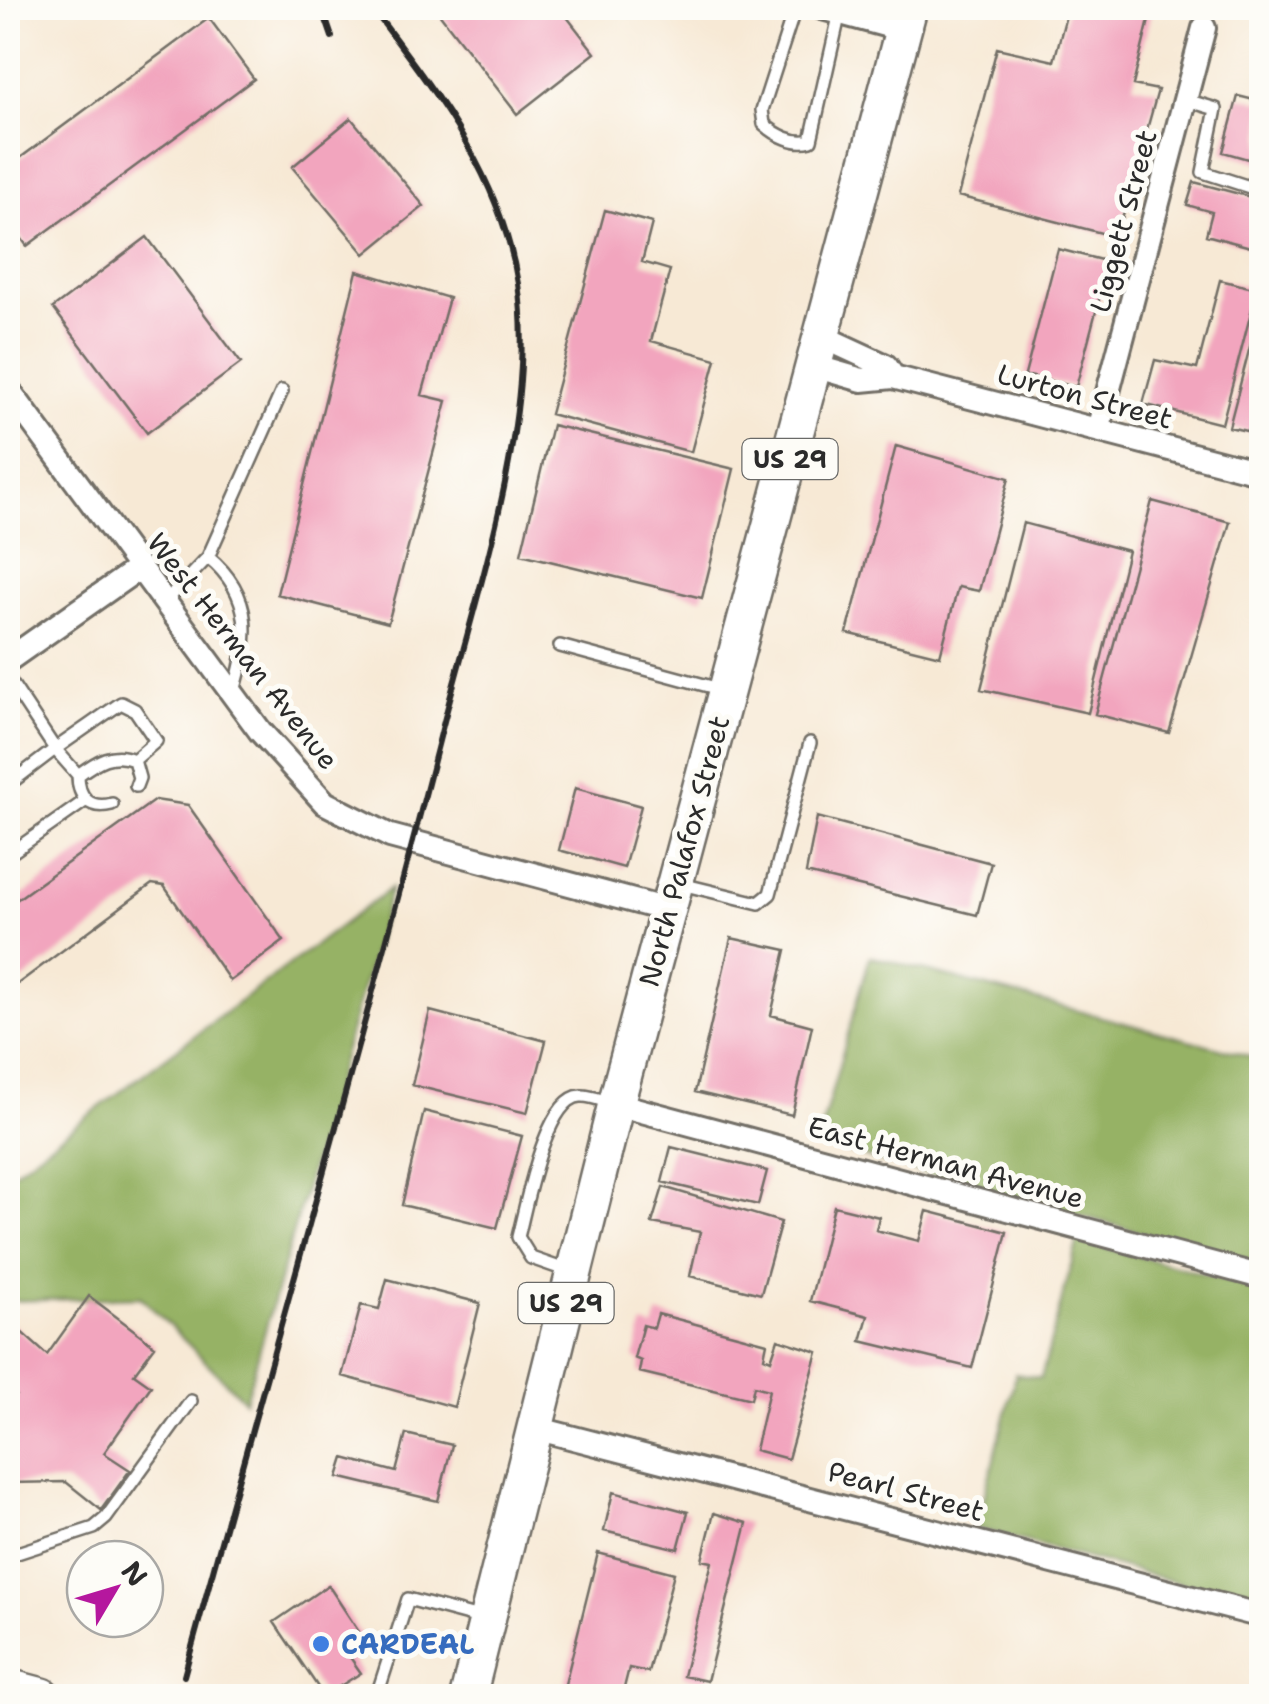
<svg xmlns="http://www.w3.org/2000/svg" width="1269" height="1704" viewBox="0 0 1269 1704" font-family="'Shantell Sans',sans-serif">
  <rect width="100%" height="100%" fill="#fdfcf7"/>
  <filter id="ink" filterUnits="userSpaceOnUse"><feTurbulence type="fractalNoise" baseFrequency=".01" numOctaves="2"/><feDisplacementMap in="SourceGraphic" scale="20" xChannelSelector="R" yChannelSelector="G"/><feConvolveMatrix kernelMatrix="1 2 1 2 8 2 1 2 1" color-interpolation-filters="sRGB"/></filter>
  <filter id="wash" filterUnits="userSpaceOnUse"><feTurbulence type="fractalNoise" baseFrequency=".0048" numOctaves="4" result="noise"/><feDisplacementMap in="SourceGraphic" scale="40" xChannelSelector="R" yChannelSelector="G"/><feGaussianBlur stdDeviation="2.25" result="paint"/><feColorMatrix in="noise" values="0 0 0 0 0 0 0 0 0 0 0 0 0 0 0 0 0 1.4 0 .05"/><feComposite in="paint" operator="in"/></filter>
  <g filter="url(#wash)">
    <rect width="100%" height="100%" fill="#f7e9d5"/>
    <path fill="#96b265" stroke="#606e48" stroke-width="2.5" d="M 391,888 L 245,1401 L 141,1297 L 8,1301 L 8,1176 Z
      M 870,956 L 1261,1059 L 1261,1265 L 817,1144 Z
      M 1078,1240 L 1261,1289 L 1261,1605 L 976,1528 L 1016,1374 L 1041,1378 Z"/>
    <g id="blocks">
      <path fill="#f2a5be" d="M 435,8 L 560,8 L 595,53 L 517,114 Z
        M 1068,8 L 1152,8 L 1133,85 L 1158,90 L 1117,237 L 958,196 L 997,48 L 1054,61 Z
        M 209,18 L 254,79 L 27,246 L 8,220 L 8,167 Z
        M 1238,96 L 1262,102 L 1262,163 L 1223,152 Z
        M 351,118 L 424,206 L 365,254 L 292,167 Z
        M 1194,182 L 1262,200 L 1262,250 L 1206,235 L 1212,212 L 1187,205 Z
        M 605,210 L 652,223 L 642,262 L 670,270 L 651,341 L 716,359 L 691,452 L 550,414 Z
        M 147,237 L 241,363 L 147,433 L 53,308 Z
        M 1058,249 L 1109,262 L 1076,387 L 1025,375 Z
        M 357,271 L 449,298 L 422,395 L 447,401 L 388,623 L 277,594 Z
        M 1220,280 L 1257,289 L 1222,424 L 1143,404 L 1155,360 L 1197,369 Z
        M 1260,308 L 1262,414 L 1255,433 L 1229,427 Z
        M 552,425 L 734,469 L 702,598 L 521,554 Z
        M 896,446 L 1009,478 L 979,591 L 958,587 L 940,656 L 847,633 Z
        M 1152,501 L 1230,522 L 1169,733 L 1095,714 Z
        M 1023,523 L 1128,551 L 1088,713 L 981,689 Z
        M 575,788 L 641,806 L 624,868 L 559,850 Z
        M 155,800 L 188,805 L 284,941 L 230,981 L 164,886 L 152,884 L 8,991 L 8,906 Z
        M 817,817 L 991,863 L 977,915 L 806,873 Z
        M 731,938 L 786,950 L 771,1015 L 812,1026 L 792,1115 L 695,1092 Z
        M 430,1011 L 546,1041 L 527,1113 L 412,1085 Z
        M 424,1111 L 522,1136 L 497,1228 L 402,1205 Z
        M 671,1147 L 767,1171 L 758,1205 L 662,1182 Z
        M 663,1187 L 781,1222 L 761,1294 L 690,1276 L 700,1232 L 652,1223 Z
        M 834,1206 L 879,1217 L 876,1230 L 919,1241 L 927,1211 L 1007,1232 L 972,1368 L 861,1341 L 868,1316 L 810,1301 Z
        M 387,1279 L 480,1303 L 454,1407 L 342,1376 L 361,1305 L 379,1309 Z
        M 89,1296 L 155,1346 L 134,1374 L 151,1386 L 104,1453 L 130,1470 L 101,1510 L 66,1482 L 8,1483 L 8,1405 L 16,1395 L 8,1389 L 8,1320 L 47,1355 Z
        M 658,1314 L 767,1343 L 764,1357 L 771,1360 L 778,1339 L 818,1352 L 788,1459 L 755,1450 L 769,1390 L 754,1386 L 751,1399 L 639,1372 L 641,1361 L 634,1358 L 643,1325 L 654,1328 Z
        M 406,1434 L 452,1445 L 438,1501 L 338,1477 L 344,1458 L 396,1472 Z
        M 613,1492 L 688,1512 L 678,1549 L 604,1531 Z
        M 714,1513 L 747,1523 L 707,1681 L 683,1676 L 712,1562 L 702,1560 Z
        M 598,1553 L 674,1573 L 648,1672 L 629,1668 L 622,1696 L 562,1696 Z
        M 328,1585 L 363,1638 L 345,1650 L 361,1673 L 324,1696 L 274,1622 Z"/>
    </g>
  </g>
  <g filter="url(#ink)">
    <use href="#blocks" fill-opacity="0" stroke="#726e66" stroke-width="2.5"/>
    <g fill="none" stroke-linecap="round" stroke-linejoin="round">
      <g stroke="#726e66" stroke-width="16">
        <path id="service" d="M 795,8 L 762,110 L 764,124 C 776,135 795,145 811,140 L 840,12
          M 1186,100 L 1216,109 L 1203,172 L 1262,191
          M 208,557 L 282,391
          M 165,602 L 208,557 C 256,596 249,641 233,695
          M 560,646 L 723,690
          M 8,678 L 55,749 L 8,785
          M 134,760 L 139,778 L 136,786
          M 78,775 C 97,761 112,751 134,760
          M 112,804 C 89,810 78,797 78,775 L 55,749 L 121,703 L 135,710 L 156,741 L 134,760
          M 8,855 L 85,801
          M 681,884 L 759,903 L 770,894 L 810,743
          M 571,1272 L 531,1258 L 518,1237 C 526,1207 545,1098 581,1096 C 590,1095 603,1101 612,1103
          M 8,1556 L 94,1528 L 106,1518 L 191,1401
          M 271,1696 L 273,1693 L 283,1696
          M 368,1696 L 379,1689 L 408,1599 L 483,1619"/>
      </g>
      <g stroke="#726e66" stroke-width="28">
        <path id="minor" d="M 822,8 L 903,30
          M 821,336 L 886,366 L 893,377
          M 814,366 L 862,380 L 893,377 L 1262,473
          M 8,389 L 260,731 L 325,803 L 390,836 L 667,910
          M 1098,430 L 1204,28
          M 8,660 L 139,568
          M 616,1104 L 1262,1277
          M 535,1428 L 1262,1616"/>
      </g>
      <g stroke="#726e66" stroke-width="40">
        <path id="primary" d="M 8,1687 L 42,1696
          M 468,1696 L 616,1104 L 909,8"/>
      </g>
      <use href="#service" stroke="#fff" stroke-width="11"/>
      <use href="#minor" stroke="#fff" stroke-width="22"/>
      <use href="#primary" stroke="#fff" stroke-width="35"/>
      <path stroke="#2b2b2b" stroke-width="6" d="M 322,8 L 332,37
        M 184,1676 C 270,1362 360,1049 441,733 C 474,601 538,418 518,284 C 501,175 436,93 372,8"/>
    </g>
  </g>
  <circle fill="#3f7fe0" stroke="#fdfcf7" stroke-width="4" cx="321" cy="1644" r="10"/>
  <g text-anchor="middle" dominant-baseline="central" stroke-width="10" stroke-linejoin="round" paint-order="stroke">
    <g fill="#fdfcf7" stroke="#6a6a68" stroke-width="2.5">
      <rect x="742.5" y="439" width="95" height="40" rx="8"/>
      <rect x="518.5" y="1283" width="95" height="40" rx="8"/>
    </g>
    <g font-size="25" font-weight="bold" fill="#2b2b2b">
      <text x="790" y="459">US 29</text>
      <text x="566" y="1303">US 29</text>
    </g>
    <g font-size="28" fill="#2b2b2b" stroke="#fdfcf7">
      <text transform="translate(1123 221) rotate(-75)">Liggett Street</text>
      <text transform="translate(1085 396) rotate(15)">Lurton Street</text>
      <text transform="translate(243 651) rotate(52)">West Herman Avenue</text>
      <text transform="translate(684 851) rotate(-75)">North Palafox Street</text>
      <text transform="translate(946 1162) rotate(15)">East Herman Avenue</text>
      <text transform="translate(906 1491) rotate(15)">Pearl Street</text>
    </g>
    <g font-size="28" font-weight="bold" fill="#366cbe" stroke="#fdfcf7" text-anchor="start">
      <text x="341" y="1644">CARDEAL</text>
    </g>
  </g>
  <rect width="1269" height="1704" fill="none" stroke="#fdfcf7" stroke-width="40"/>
  <g transform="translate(115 1589) rotate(52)"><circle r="48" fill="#fdfcf7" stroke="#a9a8a5" stroke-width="2.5"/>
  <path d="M0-8L18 38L0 25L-18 38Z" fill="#b5179e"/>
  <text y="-15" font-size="28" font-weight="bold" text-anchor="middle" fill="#2b2b2b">N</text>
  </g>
</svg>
